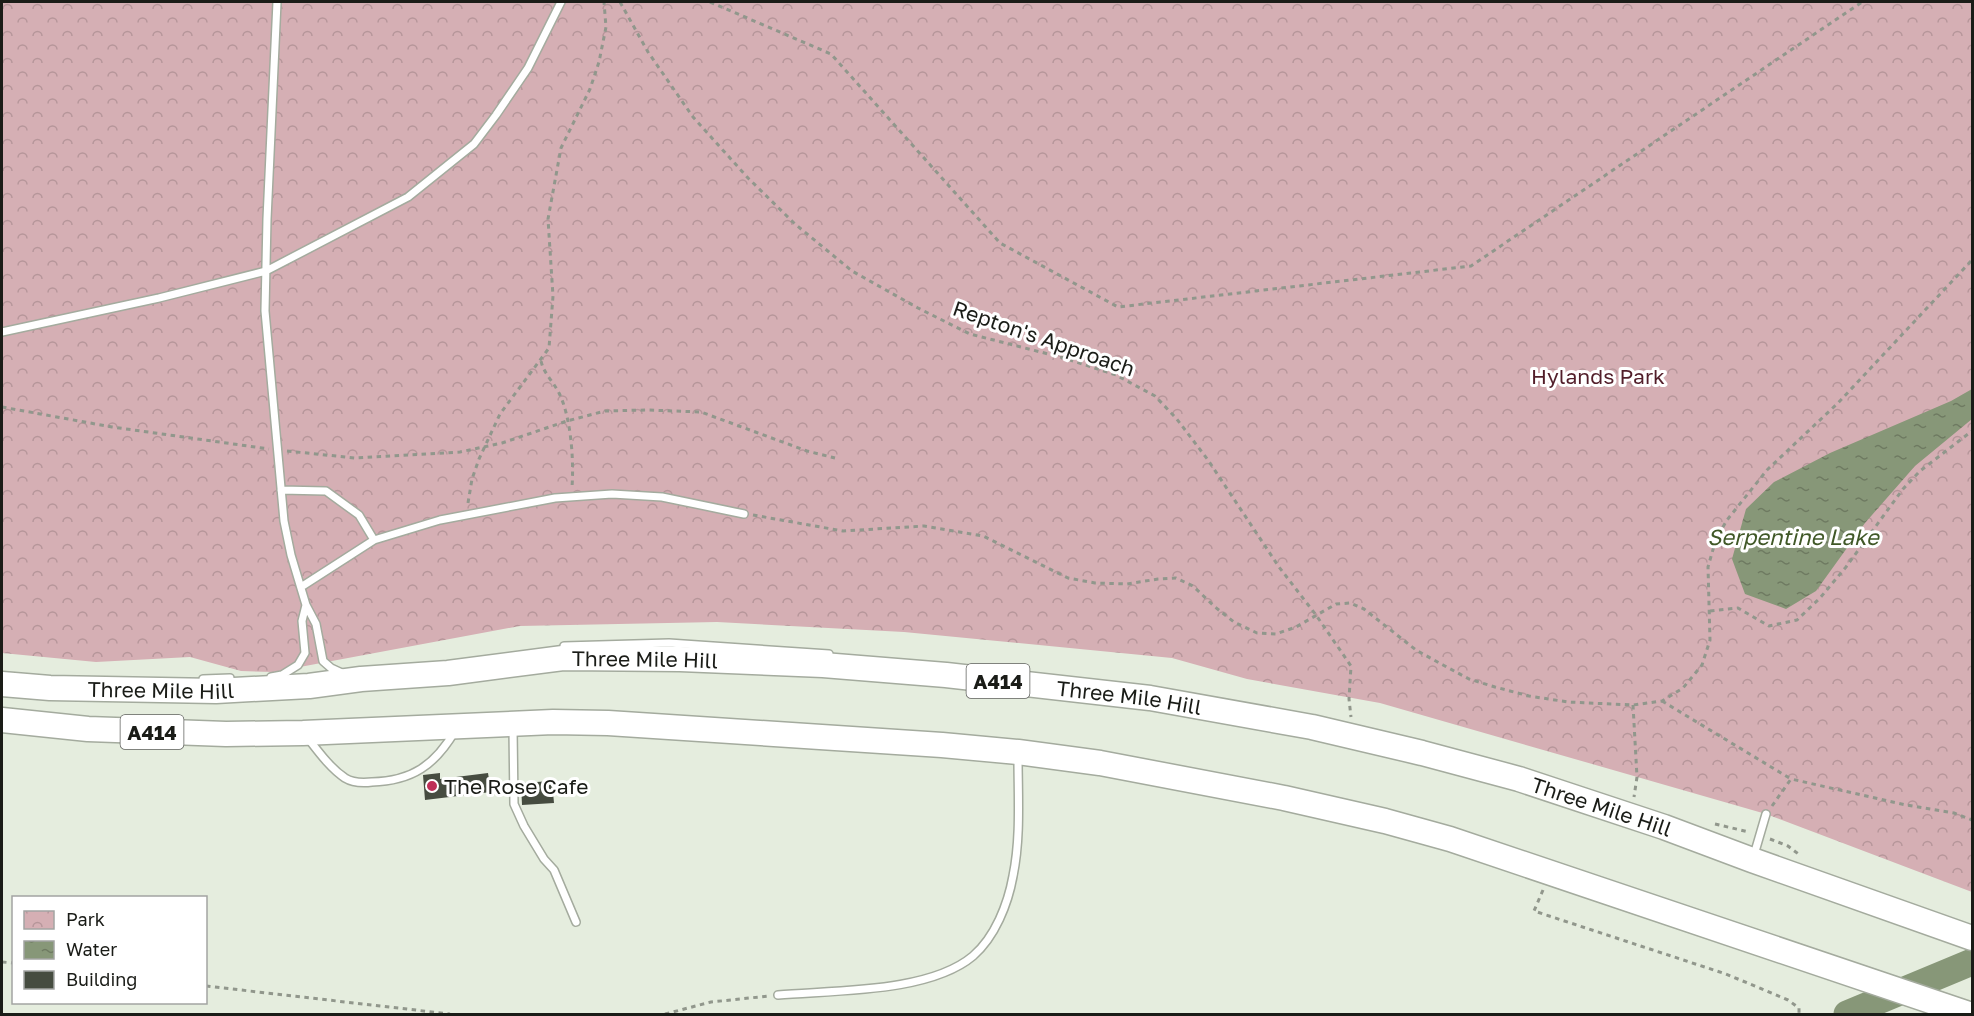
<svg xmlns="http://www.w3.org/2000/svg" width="1974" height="1016" viewBox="0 0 1974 1016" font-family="'Golos Text',sans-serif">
  <defs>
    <pattern id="park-crowns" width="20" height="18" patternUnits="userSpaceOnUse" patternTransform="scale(1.5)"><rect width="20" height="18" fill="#d5afb4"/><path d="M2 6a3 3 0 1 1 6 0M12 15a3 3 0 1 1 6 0" fill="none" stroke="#b6969a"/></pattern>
    <pattern id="water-ripples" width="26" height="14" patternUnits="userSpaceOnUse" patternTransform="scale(1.5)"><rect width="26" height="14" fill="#879778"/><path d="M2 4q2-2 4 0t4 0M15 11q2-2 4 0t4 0" fill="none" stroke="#6e7a61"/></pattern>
  </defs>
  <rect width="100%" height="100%" fill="#e5edde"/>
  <path fill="url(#park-crowns)" d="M 2,2 L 1972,2 L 1972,892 L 1766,814 L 1380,703 L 1247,679 L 1172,658 L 904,632 L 717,622 L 520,626 L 273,672 L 241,671 L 190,657 L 96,662 L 2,653 Z"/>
  <path fill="url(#water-ripples)" d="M 1972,389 L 1972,419 L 1915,466 L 1865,523 L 1816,591 L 1786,609 L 1745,594 L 1732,559 L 1746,509 L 1774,482 L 1830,453 L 1951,401 Z"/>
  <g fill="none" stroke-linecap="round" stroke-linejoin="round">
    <path stroke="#879778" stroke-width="27" d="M 1847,1014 L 1972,962"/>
  </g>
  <path fill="#464c40" d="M 440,773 L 440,779 L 488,773 L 491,792 L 425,800 L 423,775 Z
    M 552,781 L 554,803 L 522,805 L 521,783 Z"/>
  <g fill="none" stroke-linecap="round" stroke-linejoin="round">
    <g stroke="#a4ab9e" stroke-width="10">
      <path id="lane" d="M 277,2 L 267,219 L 265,311 L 284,521 L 291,555 L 306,605 L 316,624 L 323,661 L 331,668 L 344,674
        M 2,332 L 159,298 L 266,271 L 408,197 L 474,144 L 496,115 L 528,68 L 561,2
        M 281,490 L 326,491 L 359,515 L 374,540
        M 301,587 L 374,540 L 440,520 L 555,498 L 612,494 L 662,497 L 744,514
        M 564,646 L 669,643 L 829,654
        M 271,677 L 282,675 L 298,665 L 305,653 L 302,621 L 306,605
        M 203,679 L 230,678
        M 513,729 L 514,804 L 524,826 L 544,859 L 554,870 L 576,922
        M 307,737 C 318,751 330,768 345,778 C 353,783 363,783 372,782 C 412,781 435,765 455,731
        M 1754,855 L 1766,814
        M 778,995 C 834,990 929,993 973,956 C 995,937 1008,904 1013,876 C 1021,837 1018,796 1018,757"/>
    </g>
    <g stroke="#a4ab9e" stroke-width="27">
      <g id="highway">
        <path id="s1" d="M 2,684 L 50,688 L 216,691 L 309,686 L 361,679 L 448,673 L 563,658 L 680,659 L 823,665 L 946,675 L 1150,698 L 1312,727 L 1422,753 L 1519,779 L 1664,827 L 1752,860 L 1972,938"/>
        <path d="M 2,720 L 88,729 L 226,734 L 303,733 L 553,722 L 608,723 L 942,745 L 1018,752 L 1100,763 L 1284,798 L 1385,821 L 1450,839 L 1969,1014"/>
      </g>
    </g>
    <path stroke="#91978c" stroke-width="3" stroke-dasharray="4.5 4.5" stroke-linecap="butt" d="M 620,2 L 648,52 L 693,117 L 748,178 L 795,224 L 852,271 L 918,308 L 970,334 L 1064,358 L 1116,375 L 1155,396 L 1176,418 L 1208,460 L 1279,567 L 1316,615 L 1351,666 L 1349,699 L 1351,717
      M 710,2 L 831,54 L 1000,243 L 1118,307 L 1471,266 L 1862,2
      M 541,361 C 544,374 553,381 559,393 C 571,417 574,460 572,487
      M 2,407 L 112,427 L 269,449
      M 287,451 L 355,458 L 460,452 L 502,443 L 567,421 L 605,411 L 647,410 L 701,412 L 807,451 L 835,458
      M 468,503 L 472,479 L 479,459 L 500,414 L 549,348 L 553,296 L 548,219 L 561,148 L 590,89 L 599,62 L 606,27 L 604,2
      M 753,515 L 843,531 L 924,526 L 983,536 L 1068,578 L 1095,583 L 1127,584 L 1158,579 L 1176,578 L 1193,586 L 1215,607 L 1234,622 L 1257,633 L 1276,634 L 1296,627 L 1336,604 L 1350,603 L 1364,609 L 1416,650 L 1443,665 L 1469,679 L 1495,687 L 1529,696 L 1568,702 L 1633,705 L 1662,701 L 1683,688 L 1702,665 L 1710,640 L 1708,567 L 1716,539 L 1727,520 L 1767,470 L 1838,403 L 1972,260
      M 1710,611 L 1738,608 L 1769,626 L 1797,620 L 1820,598 L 1846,567 L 1903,489 L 1920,471 L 1972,431
      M 1662,701 L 1791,779
      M 1633,705 L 1637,777 L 1634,797
      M 1772,806 L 1791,779 L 1906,805 L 1954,813 L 1972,820
      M 1715,824 L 1749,832
      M 1770,839 L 1788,846 L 1801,856
      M 1543,890 L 1534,911 L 1726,974 L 1788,1000 L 1799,1008 L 1799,1014
      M 2,962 L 14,963
      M 206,986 L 450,1014
      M 665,1014 L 711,1002 L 769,996"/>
    <use href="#lane" stroke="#fff" stroke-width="7"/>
    <use href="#highway" stroke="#fff" stroke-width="24"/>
  </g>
  <circle fill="#be2e57" stroke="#fff" stroke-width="2" cx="432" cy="786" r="6"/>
  <g text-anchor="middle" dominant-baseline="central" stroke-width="6" stroke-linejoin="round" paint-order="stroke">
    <g fill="#fff" stroke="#5f605d" stroke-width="1.5">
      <rect x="966.5" y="664" width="63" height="34" rx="4.5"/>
      <rect x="120.5" y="715" width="63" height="34" rx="4.5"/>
    </g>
    <g font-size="20" font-weight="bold" fill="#1a1c17">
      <text x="998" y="681">A414</text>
      <text x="152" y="732">A414</text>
    </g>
    <g font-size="21" fill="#1a1c17" stroke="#fff">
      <text transform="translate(1044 338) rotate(19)">Repton's Approach</text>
      <text stroke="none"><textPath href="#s1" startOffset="645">Three Mile Hill</textPath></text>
      <text stroke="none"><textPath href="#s1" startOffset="159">Three Mile Hill</textPath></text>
      <text stroke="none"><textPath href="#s1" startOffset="1131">Three Mile Hill</textPath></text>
      <text stroke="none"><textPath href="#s1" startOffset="1617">Three Mile Hill</textPath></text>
    </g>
    <g font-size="21" fill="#521e2a" stroke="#fff">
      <text x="1598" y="376">Hylands Park</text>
    </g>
    <g font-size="21" fill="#1a1c17" stroke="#fff" text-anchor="start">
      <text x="444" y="786">The Rose Cafe</text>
    </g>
    <g font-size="22" font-style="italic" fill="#405827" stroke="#fff">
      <text x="1793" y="536">Serpentine Lake</text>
    </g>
  </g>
  <rect width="1974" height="1016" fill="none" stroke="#1a1c17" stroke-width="6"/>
  <rect x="12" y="896" width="195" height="108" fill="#ffffff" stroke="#a3a4a2" stroke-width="1.5"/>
  <rect x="24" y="911" width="30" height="18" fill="url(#park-crowns)" stroke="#a3a4a2" stroke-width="1.5"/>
  <text x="66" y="926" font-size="18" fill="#1a1c17">Park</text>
  <rect x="24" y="941" width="30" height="18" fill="url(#water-ripples)" stroke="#a3a4a2" stroke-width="1.5"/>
  <text x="66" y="956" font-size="18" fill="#1a1c17">Water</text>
  <rect x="24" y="971" width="30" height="18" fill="#464c40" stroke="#a3a4a2" stroke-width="1.5"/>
  <text x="66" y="986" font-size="18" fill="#1a1c17">Building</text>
</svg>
